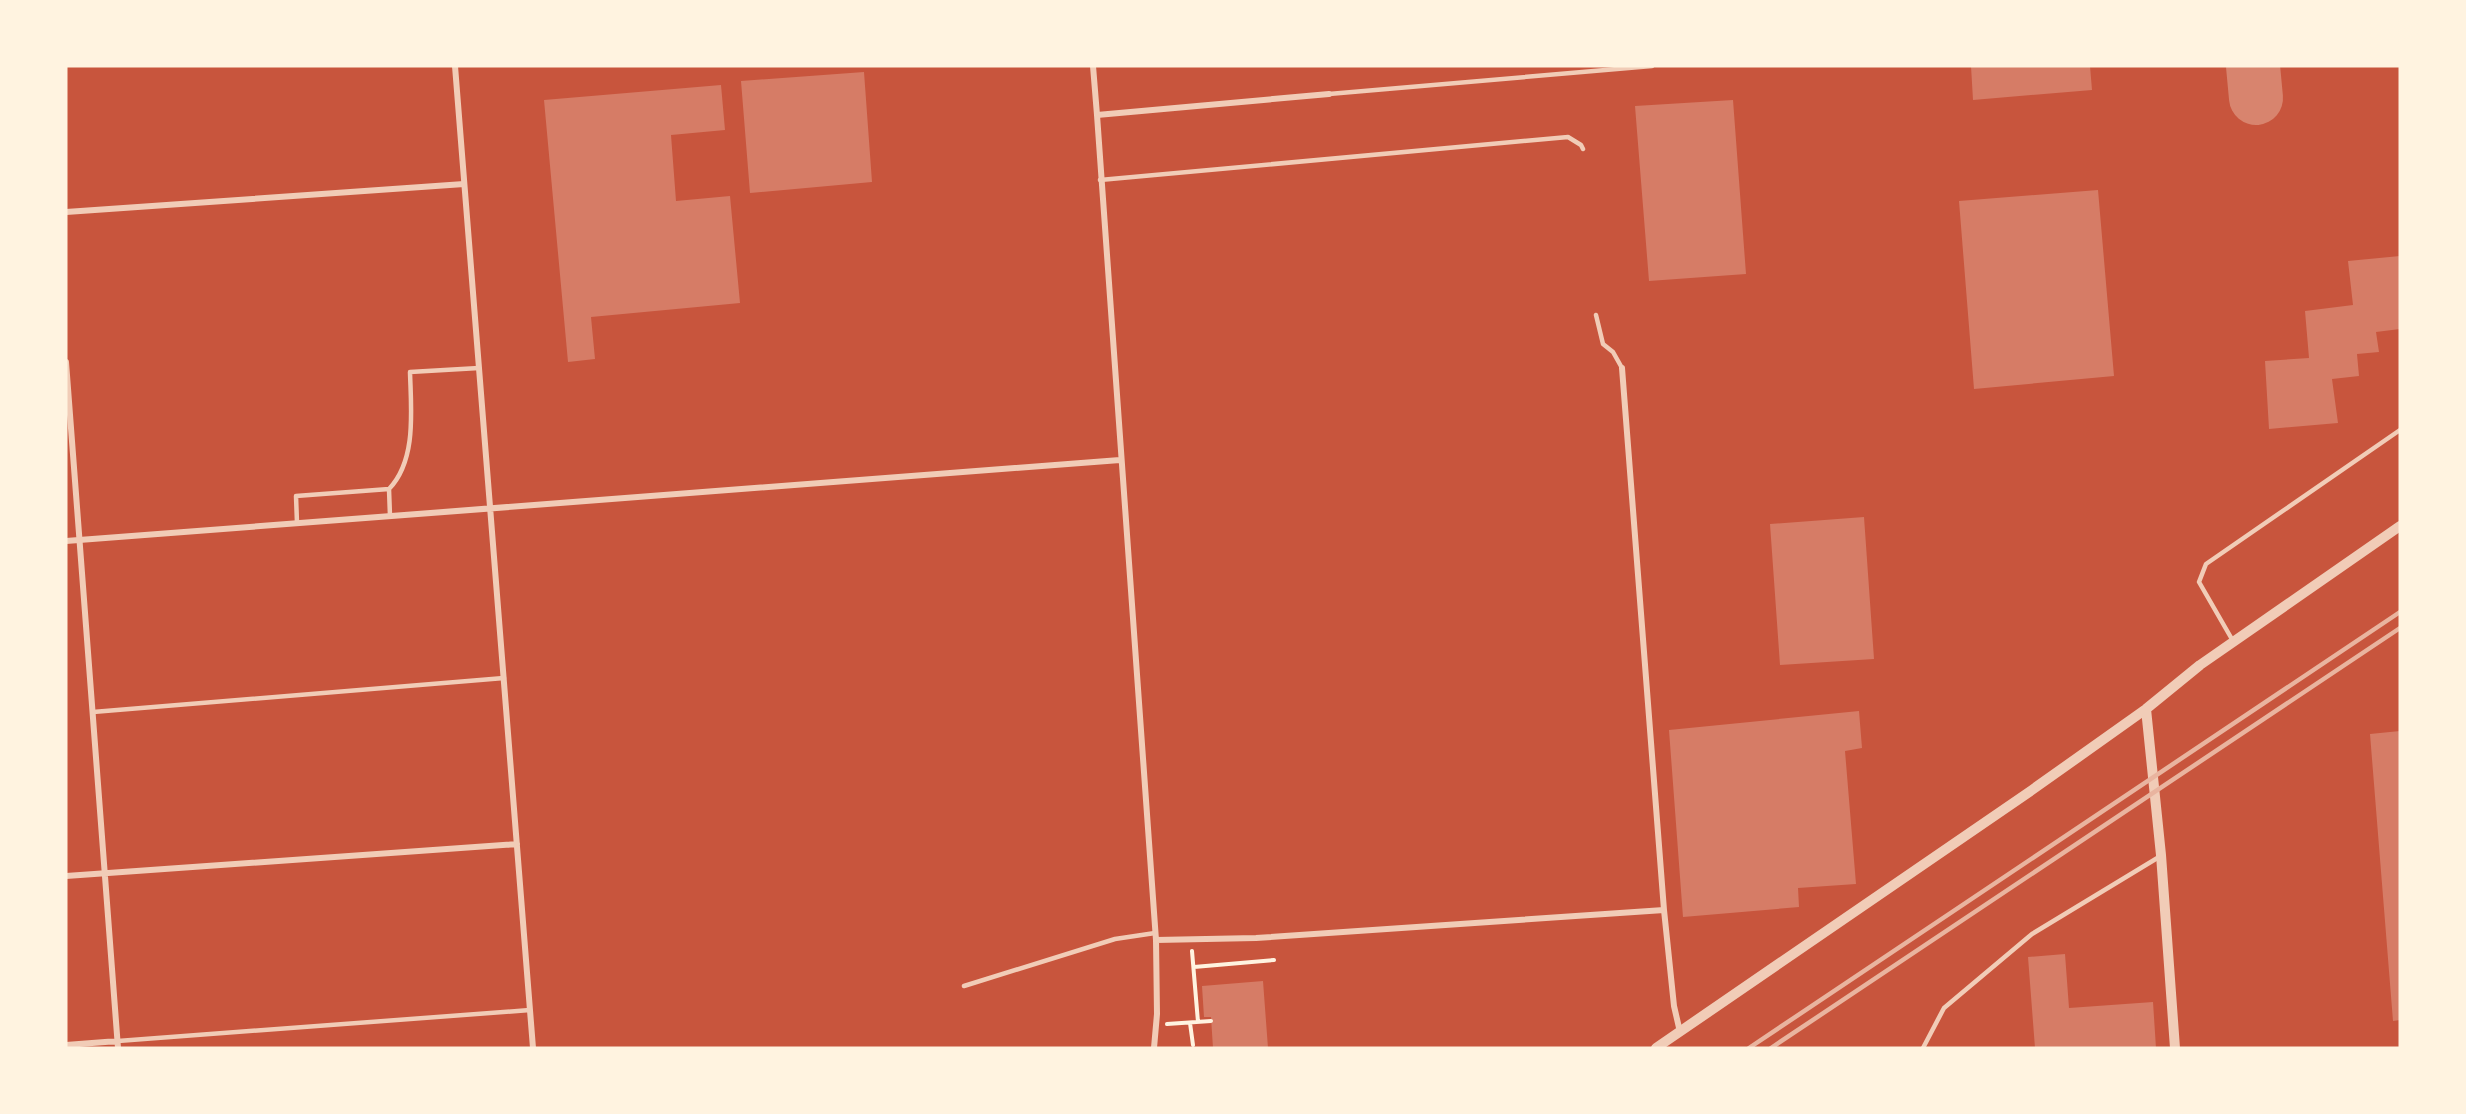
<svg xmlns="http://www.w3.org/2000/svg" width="2466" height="1114" viewBox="0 0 2466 1114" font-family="Cabin,sans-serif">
  <rect width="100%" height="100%" fill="#c8553d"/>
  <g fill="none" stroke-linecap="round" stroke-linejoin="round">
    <path stroke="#d8846e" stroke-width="54" d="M 2253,66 L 2256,98"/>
  </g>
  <path fill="#d67c66" d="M 1971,66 L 2090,66 L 2092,90 L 1973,100 Z
    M 864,72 L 872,182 L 750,193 L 741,81 Z
    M 721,85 L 725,130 L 671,135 L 676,201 L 730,196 L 740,303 L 591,317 L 595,359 L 568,362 L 544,100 Z
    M 1733,100 L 1746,274 L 1649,281 L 1635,106 Z
    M 2098,190 L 2114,376 L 1974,389 L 1959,201 Z
    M 2400,256 L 2400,329 L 2376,332 L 2379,352 L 2357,354 L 2359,376 L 2332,379 L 2338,423 L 2269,429 L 2265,361 L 2309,358 L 2305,311 L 2353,305 L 2348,261 Z
    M 1864,517 L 1874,659 L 1780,665 L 1770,524 Z
    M 1859,711 L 1862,748 L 1845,751 L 1856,884 L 1798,888 L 1799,907 L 1683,917 L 1669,730 Z
    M 2400,731 L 2400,1020 L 2393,1021 L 2370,734 Z
    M 2065,954 L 2069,1008 L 2153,1002 L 2156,1048 L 2035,1048 L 2028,957 Z
    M 1263,981 L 1268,1048 L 1213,1048 L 1211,1017 L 1204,1017 L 1202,986 Z"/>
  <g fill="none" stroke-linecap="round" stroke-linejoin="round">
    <path stroke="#fff3e0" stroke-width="4" d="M 1192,951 L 1198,1022
      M 1194,967 L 1274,960
      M 1190,1023 L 1193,1045
      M 1167,1024 L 1211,1021"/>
    <path stroke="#f1ccb7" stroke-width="4.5" d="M 1329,94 L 1652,66
      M 1100,180 L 1568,137 L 1581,145 L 1583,149
      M 1596,315 L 1603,344 L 1613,352 L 1622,368
      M 389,489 C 417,460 411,409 410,372 L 479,368
      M 297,523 L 296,496 L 389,489 L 390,516
      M 2233,641 L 2199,582 L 2206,564 L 2400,430
      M 93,712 L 504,678
      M 964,986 L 1115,939 L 1155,933
      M 118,1041 L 530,1010
      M 1923,1048 L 1944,1008 L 2032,934 L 2159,857"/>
    <path stroke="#f1ccb7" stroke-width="6" d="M 455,66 L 533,1048
      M 1093,66 L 1097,115
      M 66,212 L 464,184
      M 66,362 L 118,1048
      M 66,541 L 1120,460
      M 66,876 L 517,844
      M 1664,910 L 1674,1006 L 1680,1032
      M 1156,940 L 1256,938 L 1664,910 L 1622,368
      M 66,1045 L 118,1041
      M 1154,1048 L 1157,1014 L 1156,940 L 1097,115 L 1329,94"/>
    <path stroke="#f1ccb7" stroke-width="10" d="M 2146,709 L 2161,855 L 2175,1048
      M 1656,1048 L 2032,790 L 2146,709 L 2200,665 L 2400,526"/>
    <path stroke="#e9b49f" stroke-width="4.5" d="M 1749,1048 L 2400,612
      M 1771,1048 L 2400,628"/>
  </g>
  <rect width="2466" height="1114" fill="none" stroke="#fff3e0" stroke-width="135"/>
</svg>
